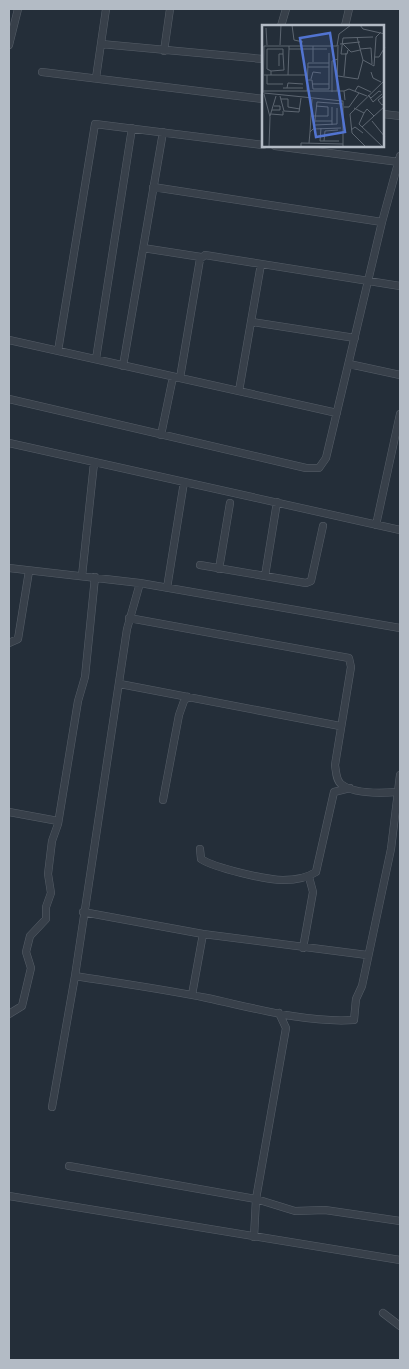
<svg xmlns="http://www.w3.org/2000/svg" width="409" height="1369" viewBox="0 0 409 1369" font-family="Ubuntu,sans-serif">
  <rect width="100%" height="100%" fill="#242e39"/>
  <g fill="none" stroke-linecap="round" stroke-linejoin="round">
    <g stroke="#565e68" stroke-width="8">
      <path id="minor" d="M 281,26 L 286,9
        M 345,26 L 349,9
        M 101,44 L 263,59
        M 9,45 L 18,9
        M 164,51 L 170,9
        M 42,72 L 263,99
        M 96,78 L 106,9
        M 383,114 L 400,116
        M 275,146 L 399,162
        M 153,187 L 382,222
        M 143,248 L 201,257
        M 252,322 L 355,338
        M 9,340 L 180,378
        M 58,351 L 95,124 L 263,145
        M 96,359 L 132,128
        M 349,364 L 400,375
        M 123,366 L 163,132
        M 239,391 L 261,264
        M 9,399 L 306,468 L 319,468 L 326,458 L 382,222 L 400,156
        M 337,413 L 180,378 L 200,259 L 205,255 L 400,286
        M 161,435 L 173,377
        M 9,443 L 400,530
        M 376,525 L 400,414
        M 200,565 L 306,583 L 311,581 L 323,526
        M 9,568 L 140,583 L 400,628
        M 219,569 L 230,503
        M 82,576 L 94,463
        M 265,576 L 277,502
        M 167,588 L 184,482
        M 129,618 L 349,658 L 351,667 L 335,765 C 336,771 336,780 341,784 C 353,794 383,793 397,792
        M 9,643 L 18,639 L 29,571
        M 120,684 L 340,726
        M 163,800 L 179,715 L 184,701 L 188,697
        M 9,812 L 58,821
        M 200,849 L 201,859 C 215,868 266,880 283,880 C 294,880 307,878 316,872 L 334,792 L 350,788
        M 83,912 L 203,934 L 367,955
        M 303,948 L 313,892 L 309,877
        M 75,976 L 127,629 L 140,583
        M 192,995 L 203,934
        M 9,1014 L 22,1006 L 31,968 L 26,952 L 30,936 L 46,919 L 46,907 L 51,893 L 48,874 L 52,841 L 58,824 L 78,701 L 85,677 L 95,577
        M 52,1107 L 75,976 C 119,983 163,989 207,998 C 254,1008 305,1023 354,1020 L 356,999 L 362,986 L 391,849 L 400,775
        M 69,1166 L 256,1199 L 295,1211 L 325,1210 L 400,1221
        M 9,1196 L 400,1260
        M 254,1237 L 256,1199 L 286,1028 L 279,1013
        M 383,1313 L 400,1326"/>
    </g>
    <use href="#minor" stroke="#38404a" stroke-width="7"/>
  </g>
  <g transform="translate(262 25)">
    <rect width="122" height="122" fill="#242e39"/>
    <path fill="none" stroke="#5d6671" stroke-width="1" d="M 30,0 L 32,15 L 41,17M 98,0 L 101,4 L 123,9M 4,3 L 5,20M 95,12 L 101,35M 80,18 L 89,27 L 98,25M 78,19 L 98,17M 18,20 L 19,0M 27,21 L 27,24 L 65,24M 51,21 L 51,37M 98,24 L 109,23 L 110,39M 86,25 L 85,29 L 79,29 L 81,13 L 111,12M 112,32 L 117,32 L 123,22M 67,38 L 67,64M 46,42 L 67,42M 9,46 L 22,45 L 21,29 L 17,29 L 17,41M 109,47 L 111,53 L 119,57M 2,50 L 45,50M 5,50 L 5,59 L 21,59M 9,50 L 9,46 L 5,44 L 5,24 L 21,24 L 21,29M 26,50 L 27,24M 76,51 L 96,54 L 101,35 L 112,41 L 114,12 L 119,7M 82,51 L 84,28M 49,54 L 51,47 L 59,48M 45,55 L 50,55 L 51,64 L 67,64M 50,59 L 67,59M 21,63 L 41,63M 25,63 L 26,58 L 41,59M 1,66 L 82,66 L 83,75M 45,66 L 46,38 L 67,38 L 67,28M 75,66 L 76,20M 82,66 L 87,64 L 105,71M 93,66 L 96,61 L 109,67M 70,67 L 70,36 L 76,34M 1,68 L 2,21 L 75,21 L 77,9 L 89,0M 2,68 L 81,76 L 81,122M 2,69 L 8,92 L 7,122M 106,70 L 109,73 L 117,66 L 119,67M 123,70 L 116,75 L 120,80 L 123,78M 18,71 L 22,86 L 37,87 L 39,73M 107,71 L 111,77 L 120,69M 19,74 L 26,74 L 26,82 L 38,84M 82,82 L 87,82 L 97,68M 92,83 L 102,88 L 105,84 L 112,91M 10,85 L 18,85 L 18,81 L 12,81M 102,88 L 97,99 L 121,122M 9,89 L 21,90 L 21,86M 8,91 L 14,71M 49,91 L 66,91 L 66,82 L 54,81M 53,96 L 70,96M 110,96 L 123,112M 53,100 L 75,99 L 75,83M 70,100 L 70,82M 100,102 L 123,81M 59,103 L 58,116 L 77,116M 52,104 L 55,77 L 81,79M 89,105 L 93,102 L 101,108M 48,107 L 50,74M 62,116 L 63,106 L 76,105M 47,118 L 48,107 L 51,104 L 79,103M 39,122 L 39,118 L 81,119M 104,122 L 90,108 L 88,89 L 123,55"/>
    <path fill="#5274d1" fill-opacity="0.15" stroke="#5274d1" stroke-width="2.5" d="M 68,8 L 83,107 L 54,112 L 38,13 Z"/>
    <rect width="122" height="122" fill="none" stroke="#b3bbc5" stroke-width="2.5"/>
  </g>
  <rect width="409" height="1369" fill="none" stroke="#b3bbc5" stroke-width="20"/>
</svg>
